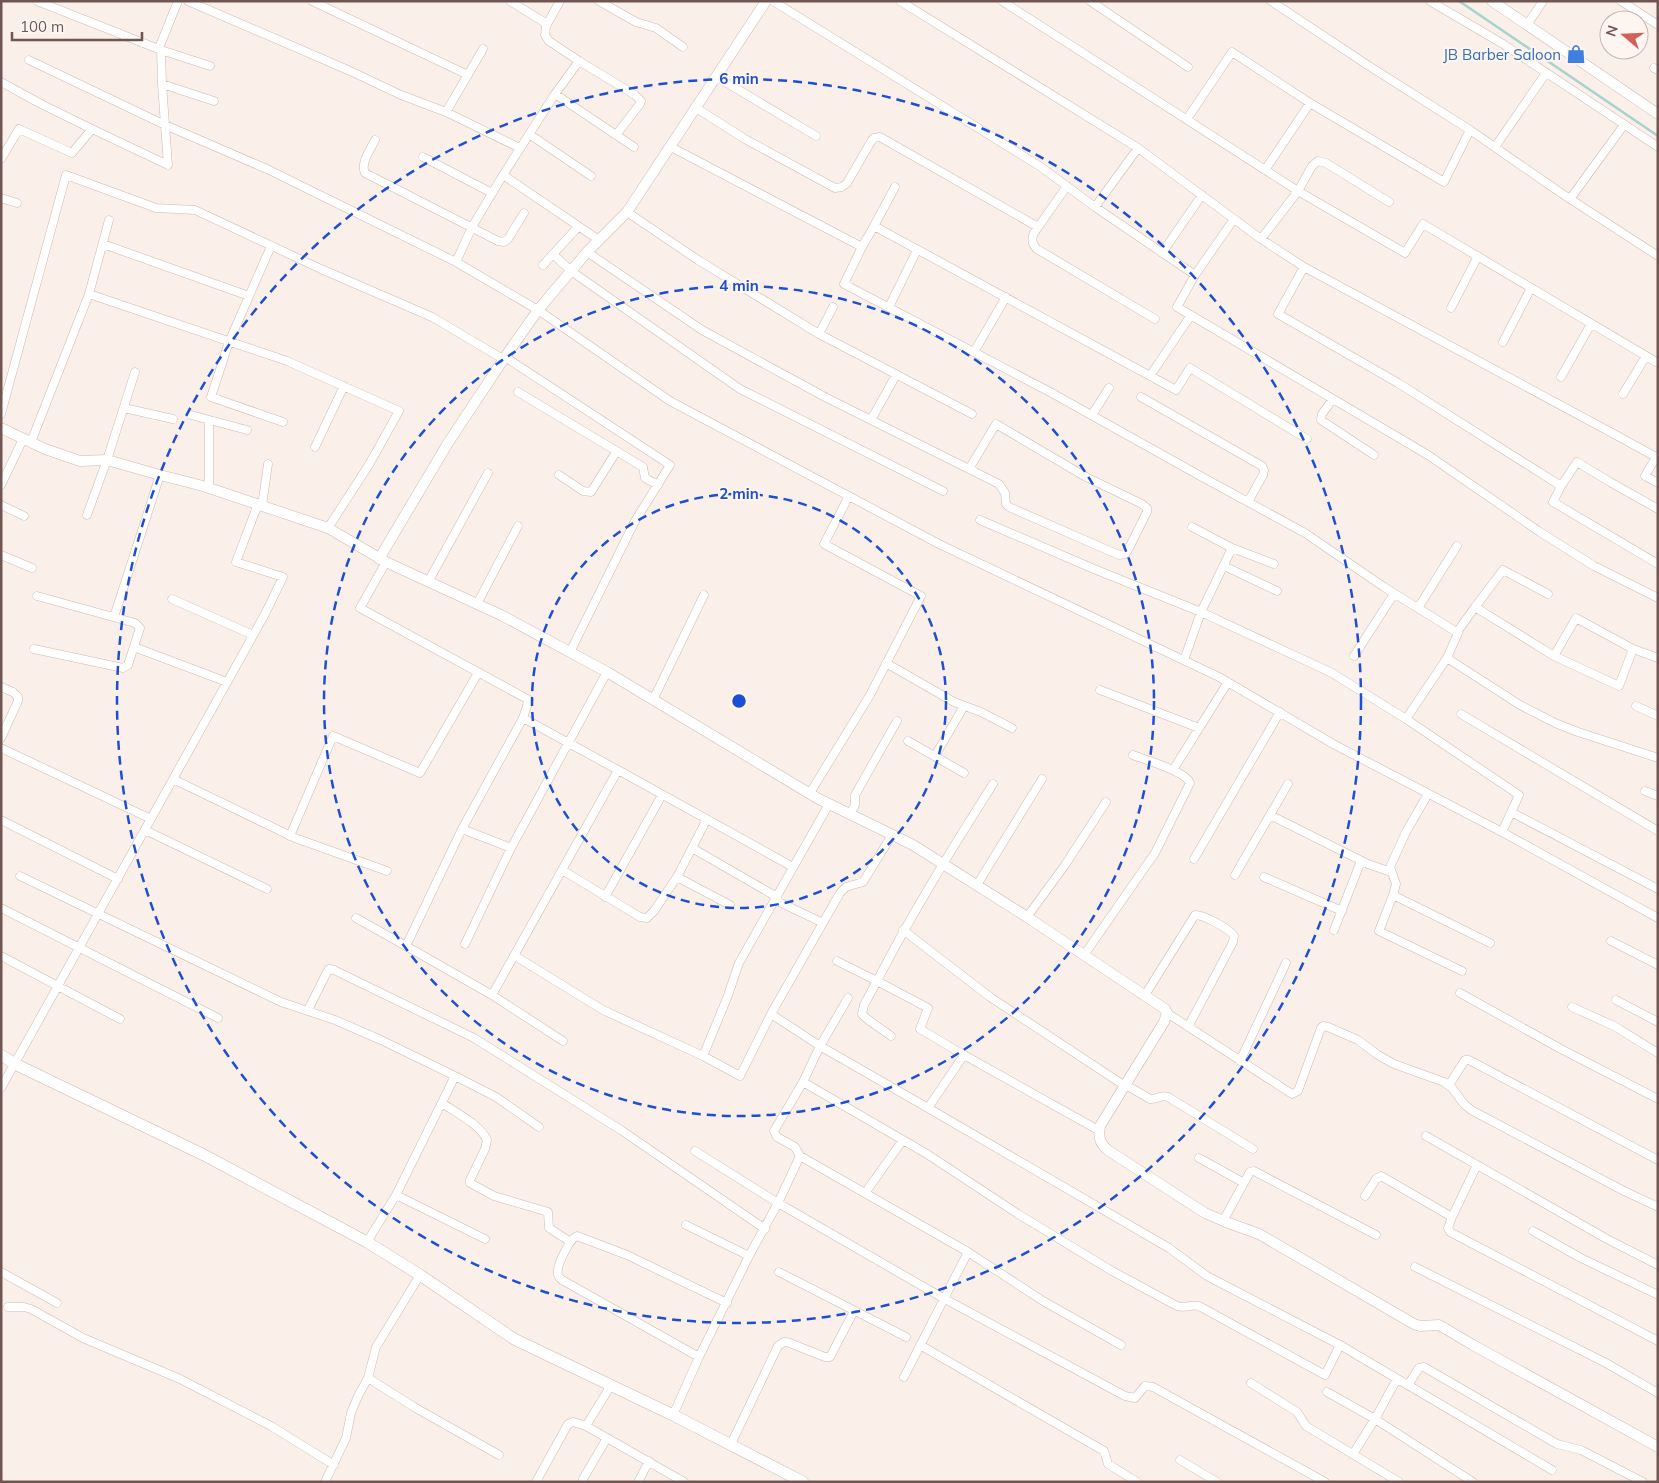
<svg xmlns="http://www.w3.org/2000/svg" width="1659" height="1483" viewBox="0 0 1659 1483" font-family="Mulish,sans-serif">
  <rect width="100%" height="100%" fill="#faf0e9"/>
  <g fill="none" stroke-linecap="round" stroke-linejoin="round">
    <path stroke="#a7d2d0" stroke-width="2.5" d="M 1459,1 L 1658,136"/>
    <g stroke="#cdb9b3" stroke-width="9">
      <path id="minor" d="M 188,1 L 348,70 L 401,95 L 446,112 L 520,148
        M 312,1 L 468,75
        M 510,1 L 547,24
        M 599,1 L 636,22 L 656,28 L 683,47
        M 773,1 L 1041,167 L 1095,207 L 1138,148
        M 900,1 L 1138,148 L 1261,239 L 1304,267 L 1614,434 L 1656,457 L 1645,476 L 1658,483
        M 1002,1 L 1298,191 L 1405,253 L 1423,224 L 1658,363
        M 1090,1 L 1188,67
        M 1271,1 L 1366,64 L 1470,130 L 1561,193 L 1658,256
        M 1430,1 L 1503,44 L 1658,147
        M 1621,1 L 1658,25
        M 1527,25 L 1543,1
        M 159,48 L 178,1
        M 161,50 L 210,66
        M 29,60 L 165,125 L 162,84 L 161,50 L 37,1
        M 579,61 L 635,95 L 641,101 L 640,104 L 616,135
        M 1654,68 L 1658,70
        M 717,77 L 816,136
        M 1,82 L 41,104 L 92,129
        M 162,84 L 214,101
        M 555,94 L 634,147
        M 696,108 L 745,139 L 835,188 L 842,187 L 847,183 L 872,140 L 874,138 L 880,137 L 1038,227
        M 446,112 L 483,49
        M 1187,119 L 1232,52 L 1310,103
        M 529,134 L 591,176
        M 375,140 C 371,149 360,163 365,173 L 498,241 L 504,242 L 508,239 L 524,213
        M 671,147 L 862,247 L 874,226 L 1176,390 L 1190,368 L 1307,439
        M 1495,147 L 1546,73
        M 423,157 L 492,193
        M 1,159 L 19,129 L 72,153 L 92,129 L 168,165 L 165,125 L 267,169 L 456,262 L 538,310 L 670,401 L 939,544 L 1219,677 L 1335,745 L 1502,832 L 1658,918
        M 1265,170 L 1310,103 L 1444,182 L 1470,130
        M 503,175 L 555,94 L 579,61 L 549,41 L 545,35 L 546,26 L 560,1
        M 1067,186 L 1034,233 C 1031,240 1032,244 1037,249 L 1155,319
        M 1,198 L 17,203
        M 1570,199 L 1624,125
        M 1095,207 L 1195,275
        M 627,212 L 698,260 L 819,334 L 972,414
        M 1234,219 L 1195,275 L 1177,307 L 1428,455 L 1540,532 L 1594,566 L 1658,598
        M 874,226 L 895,187
        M 1261,239 L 1298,191 L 1312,166 L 1318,161 L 1326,163 L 1389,202
        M 103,244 L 249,296
        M 271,246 L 229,342 L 211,397 L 283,422
        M 862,247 L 844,284 L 1050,392 L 1204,478 L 1305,533 L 1384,587 L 1458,633 L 1447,658 L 1520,705 L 1555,723 L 1578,732 L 1658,758
        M 587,252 L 702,330 L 825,397 L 969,469 L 996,424 L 1086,477 L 1142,504 L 1147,508 L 1147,512 L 1128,550 L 1125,554 L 1119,555 L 1009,507 L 1006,504 L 1005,493 L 999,484 L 969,469
        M 1162,253 L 1202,195
        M 553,254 L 571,271 L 740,389 L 943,491
        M 456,262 L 472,227 L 503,175 L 599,240
        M 543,265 L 578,227
        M 1304,267 L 1278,314 L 1398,383 L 1561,486 L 1553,502 L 1658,564
        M 89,294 L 287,361 L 399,411 L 370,463 L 328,528
        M 889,307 L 917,250
        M 1451,308 L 1478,256
        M 819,334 L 833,307
        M 1503,342 L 1531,288
        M 974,352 L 1006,297
        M 505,357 L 670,465 L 635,521 L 570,652
        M 1150,376 L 1191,315
        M 1561,377 L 1591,324
        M 518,392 L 643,467 L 645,478 L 658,485
        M 1623,394 L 1646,356
        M 1141,397 L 1262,466 L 1264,470 L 1263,475 L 1248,502
        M 1333,399 L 1322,414 L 1321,420 L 1374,455
        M 124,408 L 173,419
        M 1,414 L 66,175 L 156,208 L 195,210 L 321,269 L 432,317 L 503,359
        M 191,415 L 247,430
        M 1092,415 L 1109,388
        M 209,420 L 209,488
        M 871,420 L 896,375
        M 31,442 L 89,294 L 109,220
        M 315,447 L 344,386
        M 559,475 L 583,491 L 591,492 L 616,452
        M 1,485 L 23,439
        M 1561,486 L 1577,462 L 1610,482 L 1658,509
        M 1,505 L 24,516
        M 262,506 L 268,464
        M 87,515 L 107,460 L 135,372
        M 980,520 L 1094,569 L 1201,612 L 1332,673 L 1406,719 L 1519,795 L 1502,832
        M 1192,527 L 1232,548
        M 1,555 L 32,568
        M 386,562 L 360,608 L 529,700 L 523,718
        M 1224,566 L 1277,591
        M 428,582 L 488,473
        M 172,599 L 253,635
        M 477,604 L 518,526
        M 1475,607 L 1503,570 L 1548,594
        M 1418,608 L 1457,546
        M 114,617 L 160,475
        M 1457,632 L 1475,607 L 1554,656 L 1619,686 L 1633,649
        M 134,647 L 227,682
        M 34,649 L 123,668 L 128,665 L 140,628 L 135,623 L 37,596
        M 1354,656 L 1394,594
        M 1554,656 L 1576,618 L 1633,649 L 1658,658
        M 1184,660 L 1201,612 L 1232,548 L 1274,564
        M 886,663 L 954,702 L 981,712 L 1012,728
        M 1,687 L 13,692 L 18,697 L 18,701 L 1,738
        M 1100,690 L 1199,728
        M 653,700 L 704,595
        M 1636,706 L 1658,716
        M 1461,714 L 1658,831
        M 523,718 L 618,770 L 492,995 L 406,946 L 462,829 Z
        M 1406,719 L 1447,658
        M 908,741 L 964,773
        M 1,748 L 151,819
        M 935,756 L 964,706
        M 618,770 L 793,867
        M 1173,770 L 1228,682
        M 173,779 L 295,838 L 387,871
        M 1645,791 L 1658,796
        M 810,793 L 870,695 L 921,596 L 824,544 L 849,496
        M 1511,812 L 1658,889
        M 850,814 L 855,805 L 855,795 L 897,721
        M 1270,815 L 1368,864 L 1391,872
        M 1,820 L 118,879
        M 462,829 L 511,848
        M 145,830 L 267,889
        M 290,836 L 333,736 L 420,773 L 478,673
        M 692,848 L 777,897
        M 1194,859 L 1280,712
        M 562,870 L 640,917 L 647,918 L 654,911 L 677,877 L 707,819
        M 1235,875 L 1288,784
        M 20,876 L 281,1002 L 335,1020 L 381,1040 L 455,1076 L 396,1195 L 367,1242
        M 677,877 L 730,905
        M 1264,877 L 1342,911
        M 977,885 L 1042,779
        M 1393,895 L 1396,884 L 1390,867 L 1406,832 L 1428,794
        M 605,897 L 662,795
        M 775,900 L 823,923
        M 1,908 L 218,1018
        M 1027,917 L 1065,865 L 1106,802
        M 356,918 L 406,946
        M 903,930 L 990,997 L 1125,1086
        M 1334,930 L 1361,861
        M 1611,941 L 1658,965
        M 465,944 L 511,848 L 607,672
        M 1084,955 L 1155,853 L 1190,783 C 1186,771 1145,760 1133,755
        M 1,956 L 120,1019
        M 515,956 L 603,1010 L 703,1056 L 740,1076 L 771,1014
        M 837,961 L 877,981 L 864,1005 L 862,1014 L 867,1019 L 891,1036
        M 1462,971 L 1379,931 L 1393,895 L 1490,943
        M 1460,993 L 1561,1049 L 1658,1099
        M 492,995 L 563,1041
        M 1145,995 L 1195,915 C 1204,915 1230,929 1234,936 L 1233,942 L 1188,1027
        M 848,998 L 820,1046 L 928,1108 L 964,1055 L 1100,1131
        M 1616,1000 L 1658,1022
        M 1572,1007 L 1614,1026 L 1658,1053
        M 308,1010 L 327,972 L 329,969 L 334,970 L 474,1038 L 621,1130 L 765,1229
        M 1167,1013 L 1292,1094 L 1298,1091 L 1321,1028 L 1323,1026 L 1328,1027 L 1358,1040 L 1378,1055 L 1394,1064 L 1444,1082 L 1452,1088 L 1464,1104 L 1471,1110 L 1624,1191 L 1658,1207
        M 964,1055 L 920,1029 L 928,1008 L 877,981 C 912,913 952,848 993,784
        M 703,1056 L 727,998 L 739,963 L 829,804
        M 1240,1061 L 1286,963
        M 455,1076 L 496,1097 L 539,1127
        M 803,1082 L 927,1154 L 1018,1214 L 1112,1271 L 1177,1306 C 1185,1309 1191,1304 1199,1306 L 1325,1375 L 1340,1345
        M 1126,1085 L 1150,1099 C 1157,1100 1161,1094 1168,1097 L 1253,1149
        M 1449,1085 L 1465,1060 L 1469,1060 L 1658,1160
        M 1,1088 L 265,614 L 283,577 L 236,562 L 258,504
        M 442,1103 C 456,1113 480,1124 487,1140 L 485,1149 L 470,1180 L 470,1183 L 494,1196 L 548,1212 L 549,1228 L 569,1241
        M 928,1108 L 1169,1248 L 1207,1276 L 1340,1345 L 1552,1470
        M 1426,1136 L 1607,1239 L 1658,1265
        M 695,1151 L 778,1203 L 943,1298 L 1125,1396 L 1135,1398 L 1145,1386 L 1153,1387 L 1325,1482
        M 800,1156 L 968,1252 L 904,1377
        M 1199,1158 L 1244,1183
        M 1477,1165 L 1452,1217 L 1448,1228 L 1450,1232 L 1658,1341
        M 865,1193 L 903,1140
        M 396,1195 L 485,1239
        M 1365,1196 L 1376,1179 L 1381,1176 L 1452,1217
        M 1223,1221 L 1250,1172 L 1254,1171 L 1376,1235
        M 686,1225 L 749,1256
        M 1533,1231 L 1581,1258 L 1658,1295
        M 968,1252 L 1043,1301 L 1121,1345
        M 1415,1267 L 1606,1363 L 1658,1393
        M 1,1272 L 57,1303
        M 779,1272 L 906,1337
        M 8,1307 L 24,1307 L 31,1309 L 83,1338 L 180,1379 L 271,1426 L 334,1465
        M 920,1345 L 1104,1451 L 1108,1464 L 1137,1482
        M 699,1357 L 562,1280 C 560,1278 558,1277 558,1274 C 556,1266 570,1238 577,1236 L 627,1255 L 727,1303
        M 368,1378 L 414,1407 L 499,1455
        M 1251,1383 L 1297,1412 L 1306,1426 L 1399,1482
        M 1408,1385 L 1419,1368 L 1424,1367 L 1557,1444 L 1581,1450 L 1643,1482
        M 1327,1392 L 1375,1419 L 1473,1482
        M 673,1415 L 699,1357 L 749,1256 L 778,1203 L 800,1156 L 795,1147 L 777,1137 L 774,1131 L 803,1082 L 820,1046 L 771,1014 L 840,893 L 846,887 L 863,882 L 892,835
        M 586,1426 L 611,1385
        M 731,1444 L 778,1346 L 784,1342 L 787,1342 L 825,1357 L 830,1357 L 854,1311
        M 1353,1454 L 1375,1419 L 1397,1379
        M 1180,1460 L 1217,1482
        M 583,1479 L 607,1438
        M 325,1482 L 346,1438 L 351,1413 L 358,1396 L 368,1378 L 376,1347 L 420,1275
        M 536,1482 L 568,1424 L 573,1422 L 586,1426 L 684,1482
        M 638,1482 L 649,1461"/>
    </g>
    <g stroke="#cdb9b3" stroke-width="11">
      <path id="tertiary" d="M 1492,1 L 1658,114
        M 1,428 L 45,449 L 80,461 L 107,460 L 160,475 L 203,486 L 328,528 L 386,562 L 503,616 L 607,672 L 817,798 L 913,845 L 1027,917 L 1165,1009 L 1167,1013 L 1164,1022 L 1100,1126 C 1098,1138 1100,1144 1109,1151 L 1205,1213 L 1226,1222 L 1259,1234 L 1414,1324 L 1420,1326 L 1439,1325 L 1473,1345 L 1658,1447
        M 379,559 L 448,443 L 505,357 L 538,310 L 587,252 L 627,212 L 766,1"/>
    </g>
    <g stroke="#cfb8b1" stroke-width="12">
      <path id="secondary" d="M 1,1055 L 15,1064 L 204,1155 L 367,1242 L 420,1275 L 514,1339 L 673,1415 L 803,1482"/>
    </g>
    <use href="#minor" stroke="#fff" stroke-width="8"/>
    <use href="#tertiary" stroke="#fff" stroke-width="10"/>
    <use href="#secondary" stroke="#fff" stroke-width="11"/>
  </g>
  <g fill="none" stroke="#1d4ed8" stroke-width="2.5" stroke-dasharray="9 6">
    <circle cx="739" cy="701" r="207"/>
    <circle cx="739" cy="701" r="415"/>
    <circle cx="739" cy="701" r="622"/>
  </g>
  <defs>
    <g id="shop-bare" transform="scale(1.5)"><path d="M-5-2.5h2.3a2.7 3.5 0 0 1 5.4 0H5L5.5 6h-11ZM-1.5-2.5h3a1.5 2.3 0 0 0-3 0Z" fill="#3f7fe0" stroke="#fdf5ef" stroke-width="2.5" paint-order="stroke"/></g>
  </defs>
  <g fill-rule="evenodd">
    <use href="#shop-bare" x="1576" y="54"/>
  </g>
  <g text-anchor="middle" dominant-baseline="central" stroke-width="4" stroke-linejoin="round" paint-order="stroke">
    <g font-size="15" fill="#366cbe" stroke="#fdf5ef" text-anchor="end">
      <text x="1561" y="54">JB Barber Saloon</text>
    </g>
  </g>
  <circle cx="739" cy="701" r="8" fill="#1d4ed8" stroke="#fdf5ef" stroke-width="2.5"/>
  <g font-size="15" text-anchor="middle" font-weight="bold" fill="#1d4ed8" stroke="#fdf5ef" stroke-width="4" stroke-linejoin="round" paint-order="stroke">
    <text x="739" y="84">6 min</text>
    <text x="739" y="291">4 min</text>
    <text x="739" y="499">2 min</text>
  </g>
  <rect width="1659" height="1483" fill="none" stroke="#715550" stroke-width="5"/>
  <g transform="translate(1624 35) rotate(289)"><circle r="24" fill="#fdf5ef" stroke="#c5b5af"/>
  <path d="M0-4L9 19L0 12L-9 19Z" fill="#d4605e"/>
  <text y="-8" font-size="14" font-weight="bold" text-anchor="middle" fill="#715550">N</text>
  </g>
  <path d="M12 32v8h130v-8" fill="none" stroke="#715550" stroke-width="2.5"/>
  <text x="20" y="32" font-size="15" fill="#715550" stroke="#fdf5ef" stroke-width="4" paint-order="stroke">100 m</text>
</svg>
